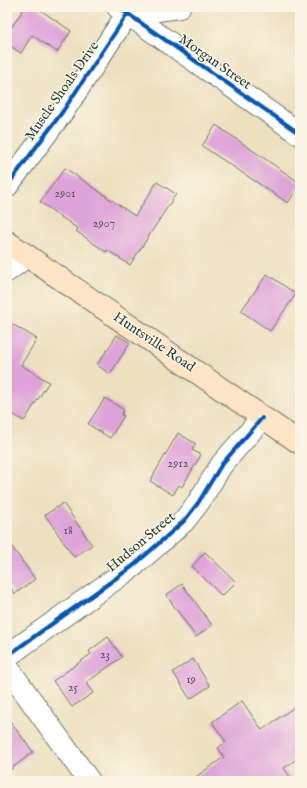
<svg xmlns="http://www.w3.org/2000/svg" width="307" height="788" viewBox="0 0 307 788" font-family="'IM FELL English',serif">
  <rect width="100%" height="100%" fill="#fcf5e5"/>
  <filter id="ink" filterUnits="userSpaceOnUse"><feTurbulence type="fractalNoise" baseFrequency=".025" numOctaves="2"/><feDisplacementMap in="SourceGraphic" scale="8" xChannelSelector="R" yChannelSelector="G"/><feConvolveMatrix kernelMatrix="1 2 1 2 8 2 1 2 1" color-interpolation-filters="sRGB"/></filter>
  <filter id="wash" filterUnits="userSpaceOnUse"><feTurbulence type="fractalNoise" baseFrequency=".012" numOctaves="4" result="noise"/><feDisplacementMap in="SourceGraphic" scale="16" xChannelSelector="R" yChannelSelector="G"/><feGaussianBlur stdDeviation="0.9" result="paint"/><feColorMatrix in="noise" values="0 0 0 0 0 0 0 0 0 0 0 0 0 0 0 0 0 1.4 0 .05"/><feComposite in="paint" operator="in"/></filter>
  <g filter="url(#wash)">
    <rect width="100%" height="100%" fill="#ede0bf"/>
    <g id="blocks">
      <path fill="#dea4d9" d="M 25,7 L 36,7 L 71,31 L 57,52 L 32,35 L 21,53 L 7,44 L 7,34 Z
        M 216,125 L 300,183 L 288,203 L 202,146 Z
        M 65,168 L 135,216 L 157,182 L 176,194 L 130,265 L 107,250 L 106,252 L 76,231 L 78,229 L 40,202 Z
        M 267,274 L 296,294 L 270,331 L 241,311 Z
        M 7,321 L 37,339 L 21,365 L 49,382 L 24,421 L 7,411 Z
        M 117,335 L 130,343 L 110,374 L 97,365 Z
        M 105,398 L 124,410 L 121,415 L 124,416 L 110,438 L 88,424 Z
        M 178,433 L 196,444 L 192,450 L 201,455 L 182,487 L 179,485 L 173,495 L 150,481 Z
        M 63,503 L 92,545 L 74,557 L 45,515 Z
        M 7,540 L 35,579 L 15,594 L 7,583 Z
        M 205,552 L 236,582 L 222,596 L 192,566 Z
        M 182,584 L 212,625 L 196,637 L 166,595 Z
        M 108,637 L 122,657 L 86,683 L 93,693 L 72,707 L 53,681 L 91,654 L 89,651 Z
        M 193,659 L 210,686 L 190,699 L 173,672 Z
        M 242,701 L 262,730 L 300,703 L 300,757 L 284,768 L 293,781 L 190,781 L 224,757 L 218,748 L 226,742 L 212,722 Z
        M 7,717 L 33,752 L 7,772 Z"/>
    </g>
  </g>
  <g filter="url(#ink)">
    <use href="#blocks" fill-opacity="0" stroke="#677665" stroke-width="1"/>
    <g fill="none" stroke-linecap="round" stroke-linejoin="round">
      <g stroke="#677665" stroke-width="24">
        <path id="street" d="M 118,7 L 300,134
          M 128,14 L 179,7
          M 7,186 L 63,111 L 132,7
          M 7,271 L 27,256
          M 7,656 L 133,566 L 184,521 L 198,503 L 222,464 L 262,418
          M 7,667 L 89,781"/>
      </g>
      <g stroke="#677665" stroke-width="24">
        <path id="secondary" d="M 7,242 L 300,443"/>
      </g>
      <use href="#street" stroke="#fff" stroke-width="22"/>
      <use href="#secondary" stroke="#ffe4c6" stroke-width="22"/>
      <g stroke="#fcf5e5" stroke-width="6">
        <path id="cycleway" d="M 118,7 L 300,134
          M 7,186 L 63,111 L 132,7
          M 7,656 L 133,566 L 184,521 L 198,503 L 222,464 L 262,418"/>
      </g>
      <use href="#cycleway" stroke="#0057b8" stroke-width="4"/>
    </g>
  </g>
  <g text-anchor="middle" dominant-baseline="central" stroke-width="3" stroke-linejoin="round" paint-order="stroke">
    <g font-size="12" fill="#4f575d">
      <text x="65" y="193">2901</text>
      <text x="104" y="223">2907</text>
      <text x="178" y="463">2912</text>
      <text x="68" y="530">18</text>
      <text x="105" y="654">23</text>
      <text x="191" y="679">19</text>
      <text x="73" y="687">25</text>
    </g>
    <g font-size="14" fill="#1f3d34" stroke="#fcf5e5">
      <text transform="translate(215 62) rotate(35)">Morgan Street</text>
      <text transform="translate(62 91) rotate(-55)">Muscle Shoals Drive</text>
      <text transform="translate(154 342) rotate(34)">Huntsville Road</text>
      <text transform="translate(141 542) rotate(-40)">Hudson Street</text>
    </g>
  </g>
  <rect width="307" height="788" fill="none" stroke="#fcf5e5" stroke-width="24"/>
</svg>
